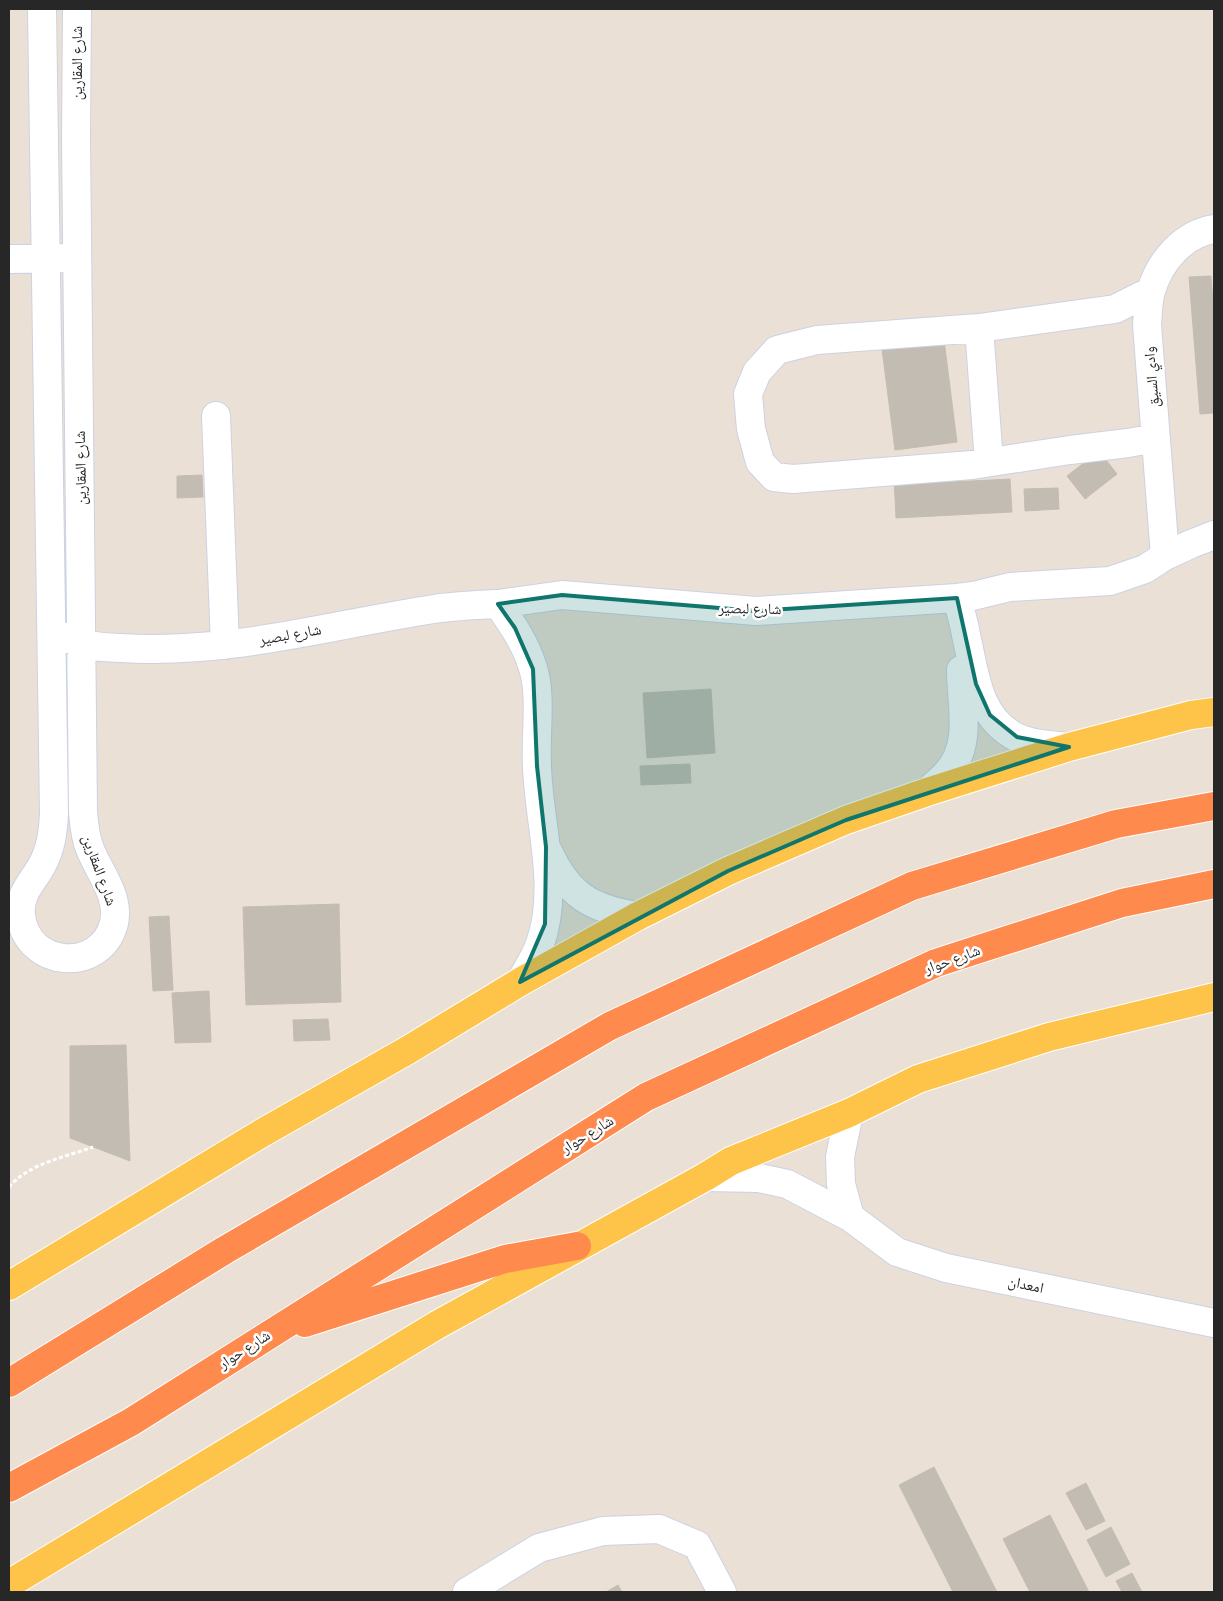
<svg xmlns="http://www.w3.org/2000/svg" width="1223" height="1601" viewBox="0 0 1223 1601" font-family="'Public Sans','Noto Naskh Arabic',sans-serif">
  <rect width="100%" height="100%" fill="#ebe0d6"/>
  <path fill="#c2bcb3" stroke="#c6bcb0" d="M 1211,276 L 1214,314 L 1214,413 L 1200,414 L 1189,277 Z
    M 944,340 L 957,442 L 895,450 L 882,349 Z
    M 1099,451 L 1117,474 L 1085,499 L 1067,476 Z
    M 202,475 L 203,497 L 177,498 L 177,476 Z
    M 930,476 L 930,483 L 1010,479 L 1012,512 L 896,518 L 894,478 Z
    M 1058,488 L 1059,509 L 1025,511 L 1024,489 Z
    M 711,689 L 715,753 L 647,758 L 643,693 Z
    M 690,764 L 691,783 L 641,785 L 640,766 Z
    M 339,904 L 341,1002 L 246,1005 L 243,907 Z
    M 169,916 L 173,990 L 153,991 L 149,917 Z
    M 209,991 L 211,1042 L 175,1043 L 172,993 Z
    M 328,1019 L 330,1040 L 294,1041 L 293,1020 Z
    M 126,1045 L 130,1161 L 70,1138 L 70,1046 Z
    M 934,1467 L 997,1592 L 953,1592 L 899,1485 Z
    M 1086,1483 L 1105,1521 L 1086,1530 L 1066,1493 Z
    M 1050,1515 L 1089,1592 L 1030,1592 L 1003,1539 Z
    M 1111,1527 L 1130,1564 L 1106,1577 L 1087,1540 Z
    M 1132,1573 L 1142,1592 L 1122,1592 L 1116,1581 Z
    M 618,1585 L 622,1592 L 606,1592 Z"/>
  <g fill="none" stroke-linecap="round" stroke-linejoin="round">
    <g stroke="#cbd2e2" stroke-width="30">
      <path id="minor" d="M 42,9 L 54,814 C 53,832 51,849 42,865 C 33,882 18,894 21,916 C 27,968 101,974 114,923 C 120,896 99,872 90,849 C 85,837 84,824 83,812 L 76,139 L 77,9
        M 9,259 L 65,258
        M 1151,291 L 1115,309 L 979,328 L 817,340 L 777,350 L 757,372 L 748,394 L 751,429 L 760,462 L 774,477 L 793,479 L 972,465 L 1070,450 L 1128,443 L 1156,438
        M 979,328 L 989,462
        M 216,416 L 225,645
        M 1165,556 L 1147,325 C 1148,314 1148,301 1151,291 C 1160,261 1183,234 1214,229
        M 957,598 L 973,596 L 1010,587 L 1110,581 L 1145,569 L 1165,556 L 1191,544 L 1214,535
        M 498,604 L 562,595 L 756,611 L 957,598 C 960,610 964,622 966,635 C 975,673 977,717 1016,737 C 1032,745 1052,745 1069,747
        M 66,637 C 82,647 103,647 121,648 C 227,655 330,625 434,609 C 455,606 477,605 498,604 C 512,624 526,644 533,668 C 542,696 535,736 537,767 C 539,825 560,887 540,944 C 535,958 527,970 520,982
        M 927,792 C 933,786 941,780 947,773 C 973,745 961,705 961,670
        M 548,851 C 568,895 591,909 638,916
        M 849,1113 L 840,1157 L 841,1184 L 850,1217
        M 705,1177 L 759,1178 L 787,1184 L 850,1217 L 897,1252 L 946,1268 L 1214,1323
        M 467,1592 L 539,1548 L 603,1531 L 659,1529 L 697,1545 L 722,1592"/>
    </g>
    <g stroke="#fff" stroke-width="30">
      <path id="major" d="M 9,1286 L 262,1133 L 408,1050 L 520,982 L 638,916 L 728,871 L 846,820 L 927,792 L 1069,747 L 1191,715 L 1214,712
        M 9,1584 L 437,1325 L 705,1177 L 731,1161 L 849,1113 L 918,1079 L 1049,1037 L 1214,997"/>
    </g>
    <g stroke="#fff" stroke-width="30">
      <path id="highway" d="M 305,1323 L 505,1259 L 577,1246
        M 9,1383 L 225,1250 L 610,1026 L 912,886 L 1116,824 L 1214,806
        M 9,1488 L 131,1422 L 646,1097 L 936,963 L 1122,903 L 1214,884"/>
    </g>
    <path stroke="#fff" stroke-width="3" stroke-dasharray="4 2.5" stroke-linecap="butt" d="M 9,1187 C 28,1164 65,1157 93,1147"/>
    <use href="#minor" stroke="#fff" stroke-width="28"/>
    <use href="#major" stroke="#fec349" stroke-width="28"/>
    <use href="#highway" stroke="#ff8a4d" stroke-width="28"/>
  </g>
  <path fill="#0f766e" fill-opacity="0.2" stroke="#0f766e" stroke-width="4" stroke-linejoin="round" d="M 562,595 L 756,611 L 957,598 L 976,684 L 990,715 L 1017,737 L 1069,747 L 846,820 L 728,871 L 520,982 L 545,924 L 546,847 L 537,766 L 533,669 L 515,628 L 498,604 Z"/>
  <g text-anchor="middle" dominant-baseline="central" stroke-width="5" stroke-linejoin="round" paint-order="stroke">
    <g font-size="15" fill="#272727" stroke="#fff">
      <text transform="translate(76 63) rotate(-90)">شارع المقارين</text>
      <text transform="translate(1151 377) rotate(-95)">وادي السيق</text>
      <text transform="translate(80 468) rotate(-91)">شارع المقارين</text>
      <text transform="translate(750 608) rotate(1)">شارع لبصير</text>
      <text transform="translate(290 634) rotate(-10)">شارع لبصير</text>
      <text transform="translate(100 870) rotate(70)">شارع المقارين</text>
      <text transform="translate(952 959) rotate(-20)">شارع حوار</text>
      <text transform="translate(587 1134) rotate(-32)">شارع حوار</text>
      <text transform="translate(1026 1284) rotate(12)">امعدان</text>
      <text transform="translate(244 1349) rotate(-33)">شارع حوار</text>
    </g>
  </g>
  <rect width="1223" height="1601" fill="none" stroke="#272727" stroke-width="20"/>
</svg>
